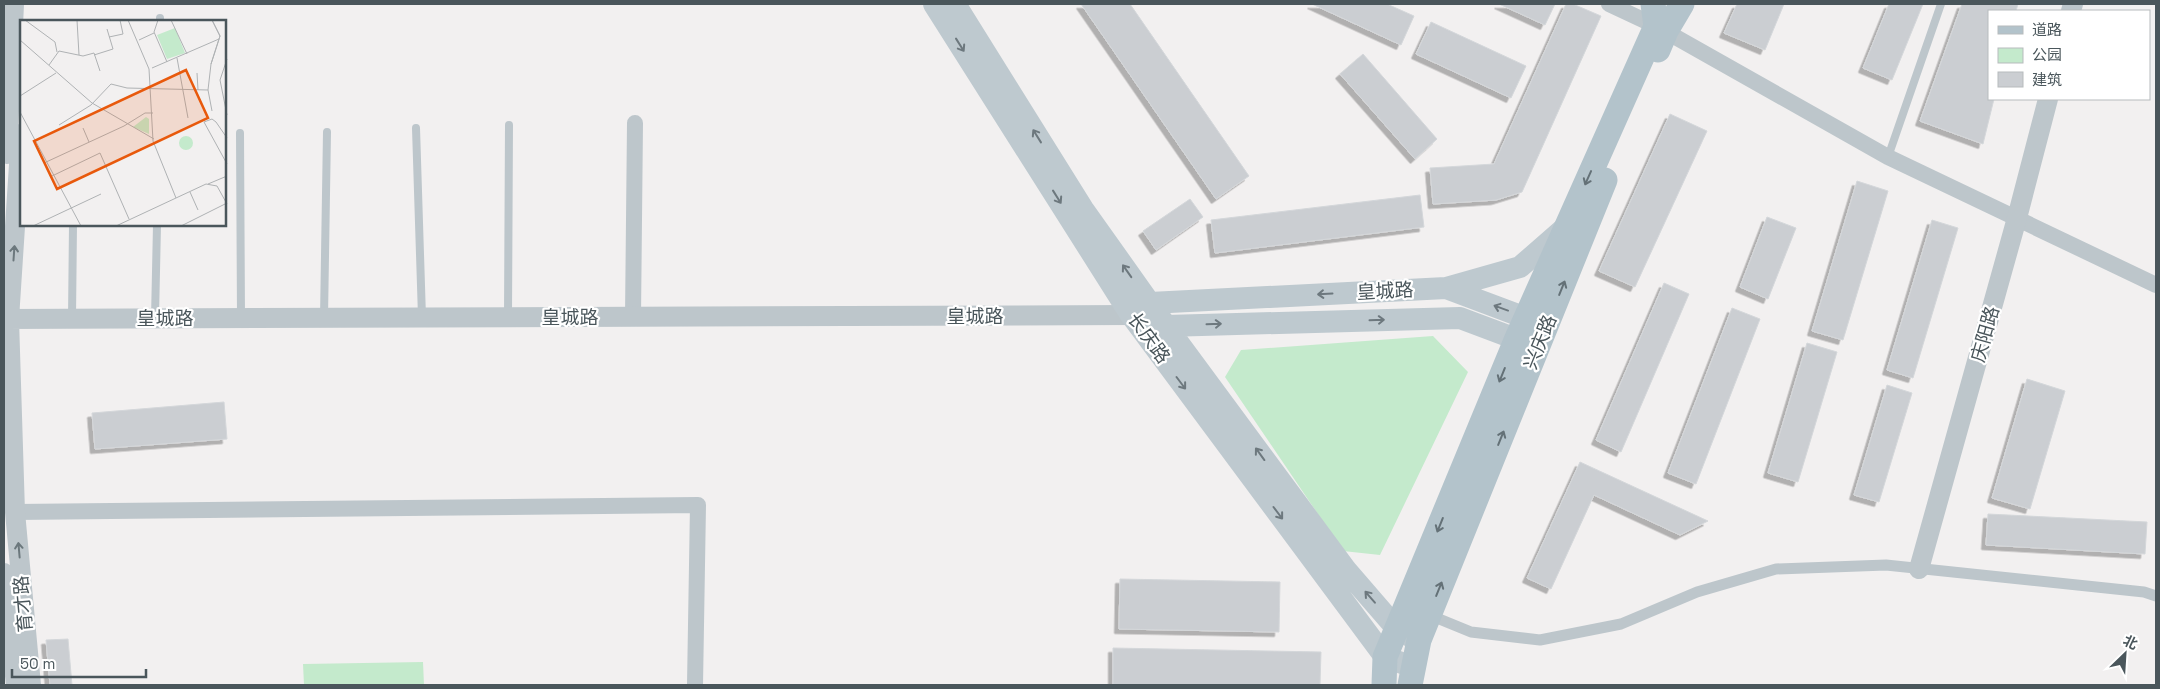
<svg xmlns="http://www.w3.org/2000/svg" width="2160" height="689" viewBox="0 0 2160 689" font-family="'Space Grotesk','Noto Sans SC',sans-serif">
  <defs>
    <filter id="shadow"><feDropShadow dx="-4.5" dy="4.5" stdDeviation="0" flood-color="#0004"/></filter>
  </defs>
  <rect width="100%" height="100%" fill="#f2f0f0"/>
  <path fill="#c4eacc" d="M 1433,336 L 1468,372 L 1380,555 L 1343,551 L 1225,377 L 1241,350 Z
    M 423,662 L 424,685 L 304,685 L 303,664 Z"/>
  <path fill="#cbced2" stroke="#d4d7da" filter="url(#shadow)" d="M 1081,4 L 1130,4 L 1249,176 L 1216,199 Z
    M 1312,4 L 1387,4 L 1414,16 L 1401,45 Z
    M 1499,4 L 1555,4 L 1545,25 Z
    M 1566,4 L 1573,4 L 1601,16 L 1522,192 L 1496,200 L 1433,204 L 1430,168 L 1494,164 Z
    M 1737,4 L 1784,4 L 1765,50 L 1724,33 Z
    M 1889,4 L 1923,4 L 1892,80 L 1863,68 Z
    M 1962,4 L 2018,4 L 2016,11 L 1989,11 L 1989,99 L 1994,99 L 1983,144 L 1920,121 Z
    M 1431,22 L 1526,66 L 1511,98 L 1416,54 Z
    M 1363,54 L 1437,139 L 1415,159 L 1340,74 Z
    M 1670,114 L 1707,131 L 1635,287 L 1599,271 Z
    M 1857,181 L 1888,191 L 1843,340 L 1812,331 Z
    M 1420,195 L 1424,227 L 1215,253 L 1211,220 Z
    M 1190,199 L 1203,217 L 1156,250 L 1143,231 Z
    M 1767,217 L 1796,228 L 1768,299 L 1740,287 Z
    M 1932,220 L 1958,228 L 1913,378 L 1887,370 Z
    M 1664,283 L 1689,294 L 1621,452 L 1596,440 Z
    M 1732,308 L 1760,319 L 1696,484 L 1668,473 Z
    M 1807,343 L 1837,352 L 1798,482 L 1768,473 Z
    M 2027,379 L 2065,391 L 2030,509 L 1992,498 Z
    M 1887,385 L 1912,393 L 1879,502 L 1854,495 Z
    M 224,402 L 227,439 L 95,449 L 92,413 Z
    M 1580,462 L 1708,521 L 1680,535 L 1594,495 L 1551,589 L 1527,578 Z
    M 1988,514 L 2147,522 L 2145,554 L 1986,545 Z
    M 1120,579 L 1280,582 L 1279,632 L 1119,629 Z
    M 68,639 L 72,685 L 50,685 L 46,640 Z
    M 1113,648 L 1321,652 L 1320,685 L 1113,685 Z"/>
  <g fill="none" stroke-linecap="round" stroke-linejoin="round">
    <path stroke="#bdc6cb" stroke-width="8" d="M 160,21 L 160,18
      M 416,128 L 422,317
      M 240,133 L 241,318
      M 1888,157 L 1941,4
      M 508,315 L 509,125
      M 72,318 L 73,225
      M 155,318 L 157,225
      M 324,318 L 327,132"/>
    <path stroke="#bdc6cb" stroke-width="11" d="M 1427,614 L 1471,632 L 1540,640 L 1621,624 L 1697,592 L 1776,569 L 1886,565 L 2144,592 L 2156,596"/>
    <path stroke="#bdc6cb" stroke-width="16" d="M 1609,4 L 1656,26 L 1888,157 L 2156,285
      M 633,317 L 635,123
      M 15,512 L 698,505 L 695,685"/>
    <path stroke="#bdc6cb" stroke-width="20" d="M 2071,11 L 2073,4
      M 21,134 L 9,319 L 15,512 L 31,685
      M 7,154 L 14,4
      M 4,319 L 1131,315
      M 1919,569 L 2017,218 L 2048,99
      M 4,573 L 16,685"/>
    <path stroke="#bec9cf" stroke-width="22" d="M 934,4 L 1131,315 L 1385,657 L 1413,667
      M 955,4 L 1083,209 L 1166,326 L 1346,570 L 1397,629 L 1410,636
      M 1446,288 L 1520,267 L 1567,226
      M 1141,309 L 1150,303 L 1446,288 L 1542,324
      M 1155,322 L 1166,326 L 1460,318 L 1532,345"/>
    <path stroke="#b3c3cb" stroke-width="25" d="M 1658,50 L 1666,31 L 1682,4
      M 1384,685 L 1385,657 L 1517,338 L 1656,26 L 1653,4
      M 1410,685 L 1419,640 L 1605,180"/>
  </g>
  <defs><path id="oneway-shaft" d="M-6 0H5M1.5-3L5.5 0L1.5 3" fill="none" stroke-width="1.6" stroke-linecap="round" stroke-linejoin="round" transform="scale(1.25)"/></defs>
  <g stroke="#6d787e">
    <use href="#oneway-shaft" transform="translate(960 45) rotate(58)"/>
    <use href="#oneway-shaft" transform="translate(1037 136) rotate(-122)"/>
    <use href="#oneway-shaft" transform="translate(1057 197) rotate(58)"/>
    <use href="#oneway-shaft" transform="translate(1127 271) rotate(-125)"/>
    <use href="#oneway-shaft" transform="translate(1325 294) rotate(177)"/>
    <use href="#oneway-shaft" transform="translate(1501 308) rotate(-160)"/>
    <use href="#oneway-shaft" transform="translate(1377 320) rotate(-2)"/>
    <use href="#oneway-shaft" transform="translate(1214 324) rotate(-2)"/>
    <use href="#oneway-shaft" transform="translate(1181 383) rotate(53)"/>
    <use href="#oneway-shaft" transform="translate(1260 454) rotate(-126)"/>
    <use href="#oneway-shaft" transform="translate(1278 513) rotate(53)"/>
    <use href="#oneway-shaft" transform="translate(1370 597) rotate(-131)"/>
  </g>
  <g stroke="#647177">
    <use href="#oneway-shaft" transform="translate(1588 178) rotate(114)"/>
    <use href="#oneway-shaft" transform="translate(1562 288) rotate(-68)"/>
    <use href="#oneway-shaft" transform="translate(1502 375) rotate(112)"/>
    <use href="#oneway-shaft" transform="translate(1501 438) rotate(-68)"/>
    <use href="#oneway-shaft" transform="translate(1440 525) rotate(112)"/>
    <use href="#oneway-shaft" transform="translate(1439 589) rotate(-68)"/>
  </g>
  <g stroke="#6c787d">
    <use href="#oneway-shaft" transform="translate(14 253) rotate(-86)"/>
    <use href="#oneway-shaft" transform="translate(19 550) rotate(-95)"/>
  </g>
  <g text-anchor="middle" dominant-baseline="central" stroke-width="4.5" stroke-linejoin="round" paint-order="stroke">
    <g font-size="19" fill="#4a565b" stroke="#fff">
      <text transform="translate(1385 291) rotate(-3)">皇城路</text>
      <text x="975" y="316">皇城路</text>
      <text x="570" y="317">皇城路</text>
      <text x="165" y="318">皇城路</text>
      <text transform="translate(1985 334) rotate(-74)">庆阳路</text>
      <text transform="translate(1149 338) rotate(54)">长庆路</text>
      <text transform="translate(1540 342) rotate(-68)">兴庆路</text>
      <text transform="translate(23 604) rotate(-95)">育才路</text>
    </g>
  </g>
  <g transform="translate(20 20)">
    <rect width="206" height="206" fill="#f2f0f0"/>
    <path d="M 155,8 L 165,33 L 147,39 L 137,15 ZM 126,97 L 129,99 L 129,114 L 113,107 ZM159 123a7 7 0 1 1 14 0a7 7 0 1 1-14 0Z" fill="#c4eacc"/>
    <path fill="none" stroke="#afb2b4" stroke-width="1" d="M 5,0 L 35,22 L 37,32M 57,0 L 59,35M 108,0 L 129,49 L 133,121 L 156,178M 138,0 L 134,12 L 147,42M 151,0 L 167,34M 192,0 L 200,16 L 191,44 L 200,16 L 192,0M 89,17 L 103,14 L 100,0M 0,20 L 72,83 L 134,119M 119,20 L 134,13M 74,35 L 93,29 L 87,9M 157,38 L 168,98M 207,39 L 200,60 L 207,95M 191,44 L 188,70 L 192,91M 29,45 L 39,31 L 63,36 L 74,33 L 80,51M 132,48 L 199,19M 177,53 L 178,70M 0,76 L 36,53M 0,92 L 61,206M 39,105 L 71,85 L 91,64 L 107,68 L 188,70M 104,106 L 125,93 L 133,93M 63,108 L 69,122M 207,118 L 196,102 L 192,99 L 184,102 L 207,144M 24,143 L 104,106M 32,156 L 80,133 L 109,199M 188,164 L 207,156M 170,172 L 178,190M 13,206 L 81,174M 96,206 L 186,164 L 197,166 L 207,184M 161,206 L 205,184"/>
    <path fill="#e8590c" fill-opacity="0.15" stroke="#e8590c" stroke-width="2.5" d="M 166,50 L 188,98 L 37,169 L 14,121 Z"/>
    <rect width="206" height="206" fill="none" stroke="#4a565b" stroke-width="2.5"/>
  </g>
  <rect width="2160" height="689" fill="none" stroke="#4a565b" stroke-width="10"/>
  <rect x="1988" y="10" width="162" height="90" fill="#ffffff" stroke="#b7bbbd"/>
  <rect x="1998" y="26" width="25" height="8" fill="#b3c3cb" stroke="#b7bbbd"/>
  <text x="2032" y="35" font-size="15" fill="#4a565b">道路</text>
  <rect x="1998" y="48" width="25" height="15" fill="#c4eacc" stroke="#b7bbbd"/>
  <text x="2032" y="60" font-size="15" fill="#4a565b">公园</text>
  <rect x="1998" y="72" width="25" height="15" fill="#cbced2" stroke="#b7bbbd"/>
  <text x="2032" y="85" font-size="15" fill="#4a565b">建筑</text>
  <g transform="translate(2125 654) rotate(25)" stroke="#ffffff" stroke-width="4" paint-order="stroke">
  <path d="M0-4L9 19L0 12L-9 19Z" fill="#4a565b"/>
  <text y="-8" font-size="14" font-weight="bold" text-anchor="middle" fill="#4a565b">北</text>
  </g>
  <path d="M12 669v8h134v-8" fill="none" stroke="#4a565b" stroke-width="2.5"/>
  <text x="20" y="669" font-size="15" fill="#4a565b" stroke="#ffffff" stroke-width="4" paint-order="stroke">50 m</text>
</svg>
